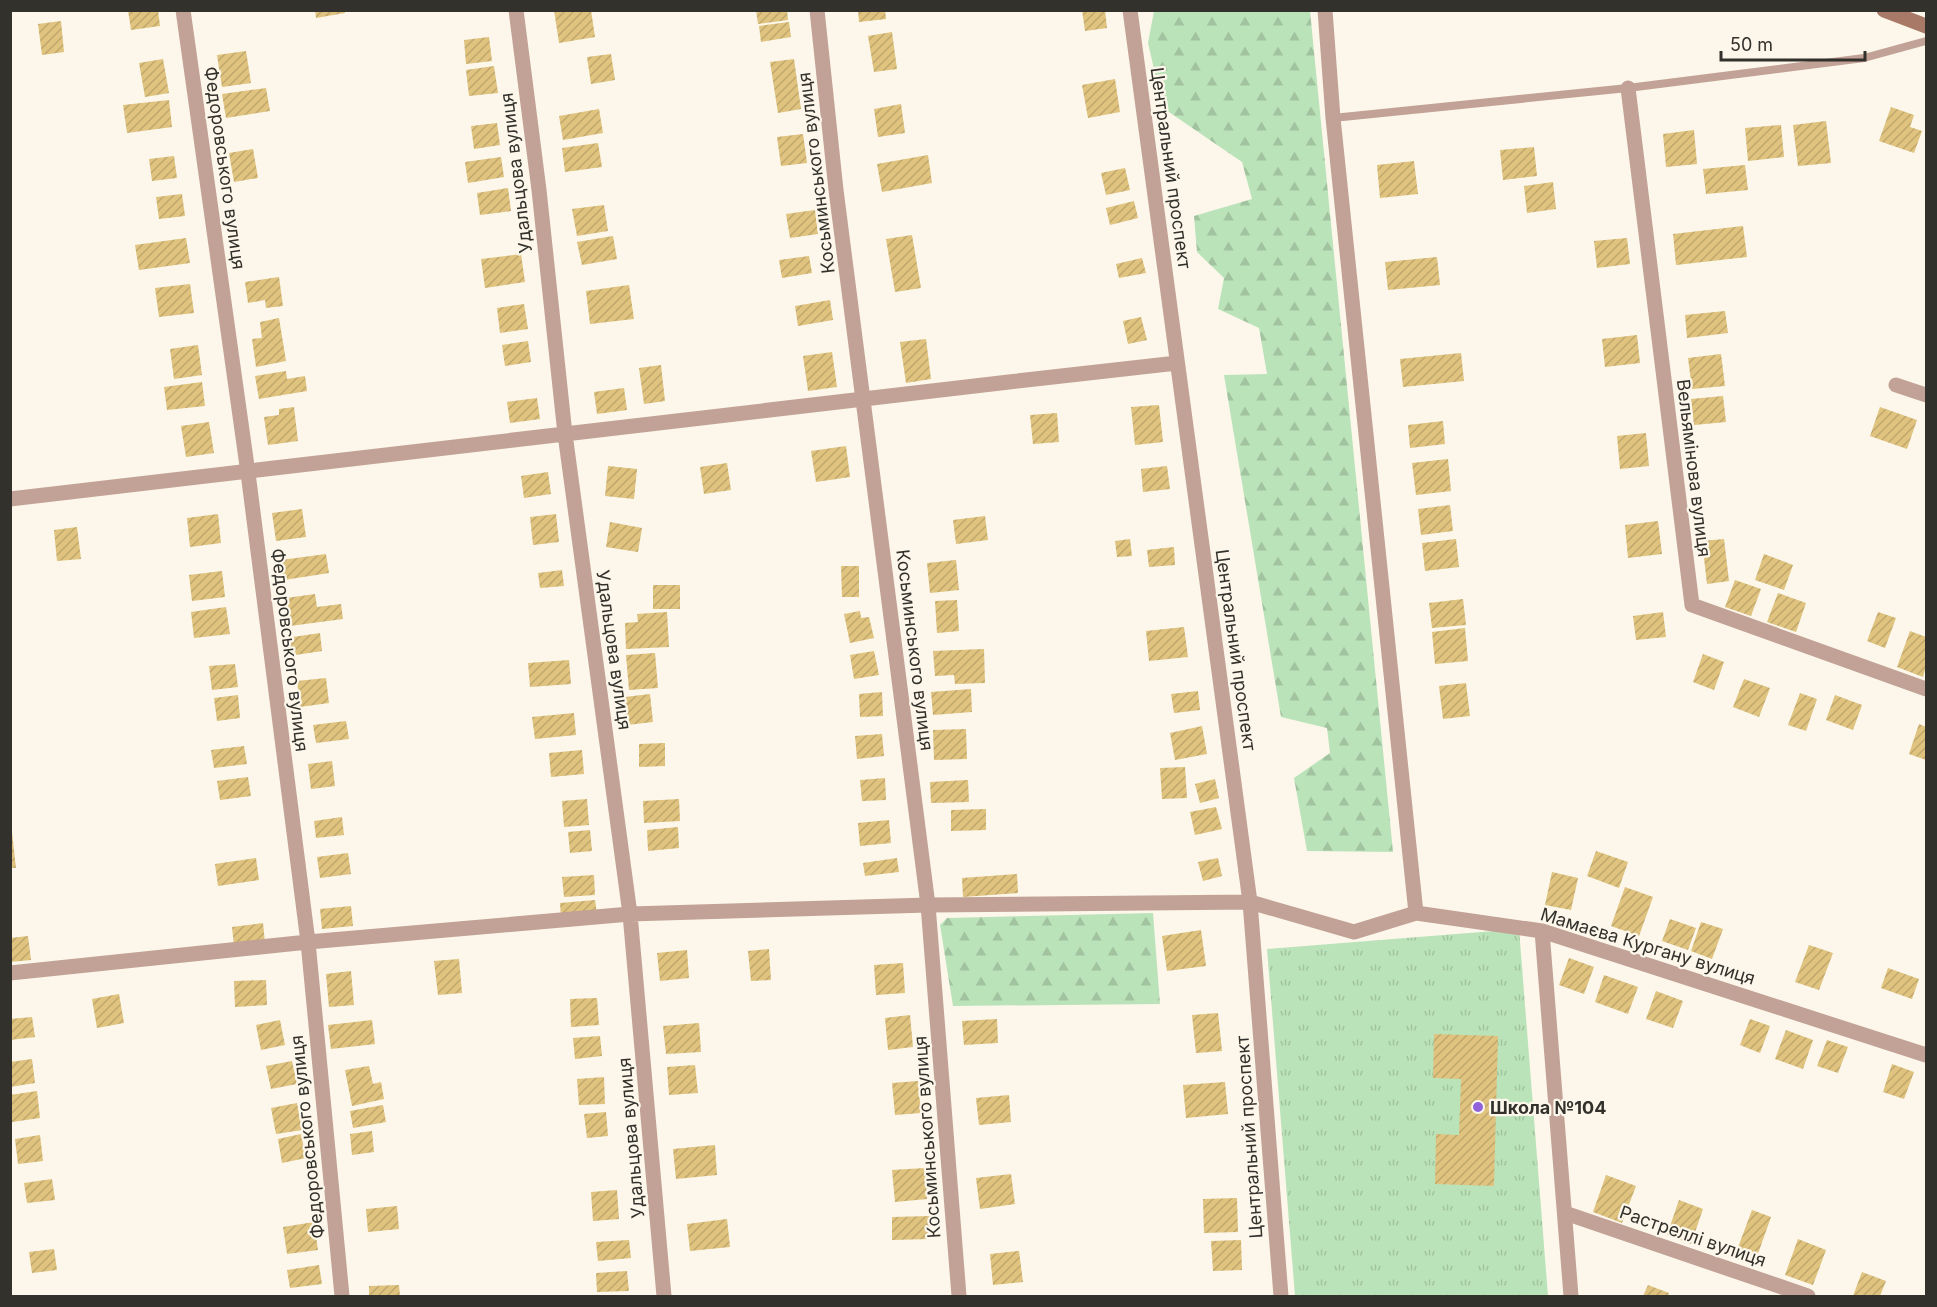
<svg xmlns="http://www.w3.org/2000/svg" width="1937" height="1307" viewBox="0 0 1937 1307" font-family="Inter,sans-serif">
  <defs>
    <pattern id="grass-tufts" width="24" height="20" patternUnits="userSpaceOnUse" patternTransform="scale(1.5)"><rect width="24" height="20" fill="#bbe3b9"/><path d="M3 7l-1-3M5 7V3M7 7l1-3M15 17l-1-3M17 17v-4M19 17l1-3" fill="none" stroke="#a1c39f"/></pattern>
    <pattern id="forest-firs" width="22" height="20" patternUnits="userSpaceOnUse" patternTransform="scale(1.5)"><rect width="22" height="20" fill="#bbe3b9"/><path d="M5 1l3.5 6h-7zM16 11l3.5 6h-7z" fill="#a1c39f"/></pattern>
    <pattern id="building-hatch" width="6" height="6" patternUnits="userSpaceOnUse" patternTransform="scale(1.5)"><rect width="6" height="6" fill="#dfc37e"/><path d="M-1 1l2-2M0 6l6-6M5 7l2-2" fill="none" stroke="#c0a86d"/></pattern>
  </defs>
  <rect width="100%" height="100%" fill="#fcf7ea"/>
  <path fill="url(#grass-tufts)" d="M 1519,929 L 1548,1296 L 1295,1296 L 1267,949 Z"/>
  <path fill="url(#forest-firs)" d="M 1154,11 L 1310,11 L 1393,852 L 1307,851 L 1294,778 L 1330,753 L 1327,728 L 1281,717 L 1224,375 L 1267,374 L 1259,328 L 1218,309 L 1224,278 L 1197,252 L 1194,216 L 1252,199 L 1242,162 L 1163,108 L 1148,43 Z
    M 1153,913 L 1160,1004 L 953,1006 L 940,925 L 947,918 Z"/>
  <path fill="url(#building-hatch)" d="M 128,10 L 158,10 L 160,26 L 131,30 Z
    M 315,10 L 345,10 L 345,13 L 316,18 Z
    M 554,10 L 591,10 L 595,37 L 559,43 Z
    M 756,10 L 787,10 L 788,20 L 758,24 Z
    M 858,10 L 885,10 L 886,19 L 859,22 Z
    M 1082,10 L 1105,10 L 1107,28 L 1085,31 Z
    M 61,21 L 64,52 L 42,55 L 38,24 Z
    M 789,22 L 791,37 L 761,42 L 759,26 Z
    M 892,32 L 897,69 L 874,72 L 868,36 Z
    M 489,37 L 492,61 L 466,64 L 464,40 Z
    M 246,51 L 251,83 L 222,87 L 217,55 Z
    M 611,54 L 615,80 L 591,84 L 587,57 Z
    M 163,59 L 169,93 L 145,97 L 139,63 Z
    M 794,59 L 801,109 L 778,113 L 770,62 Z
    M 494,66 L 498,93 L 469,96 L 466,70 Z
    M 1115,79 L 1120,112 L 1088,118 L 1082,85 Z
    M 266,88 L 270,111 L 226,118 L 222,94 Z
    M 169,100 L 172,127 L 127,133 L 123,105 Z
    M 901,104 L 905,133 L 878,137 L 874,109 Z
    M 1891,107 L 1914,115 L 1910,127 L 1922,131 L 1914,153 L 1879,141 Z
    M 599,109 L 603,133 L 563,140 L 559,116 Z
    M 1826,121 L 1831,163 L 1798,166 L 1793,125 Z
    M 497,123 L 500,145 L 474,149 L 471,126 Z
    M 1781,125 L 1784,157 L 1748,161 L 1745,128 Z
    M 1694,130 L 1697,164 L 1666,167 L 1663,134 Z
    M 803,134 L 807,163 L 781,166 L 777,137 Z
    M 598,143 L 602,167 L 565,172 L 562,148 Z
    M 1534,147 L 1537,176 L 1503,180 L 1500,150 Z
    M 253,149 L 258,178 L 234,182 L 229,153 Z
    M 928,155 L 932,183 L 882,192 L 877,164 Z
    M 174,156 L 177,178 L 152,181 L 149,159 Z
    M 501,157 L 504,177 L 468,183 L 465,162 Z
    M 1414,161 L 1418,194 L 1380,198 L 1377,165 Z
    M 1745,165 L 1748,190 L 1706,194 L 1703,169 Z
    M 1125,168 L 1130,190 L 1106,195 L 1101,173 Z
    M 1553,182 L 1556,209 L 1527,213 L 1524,186 Z
    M 508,188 L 511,211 L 480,215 L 477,193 Z
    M 182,194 L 185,216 L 159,219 L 156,197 Z
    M 1134,201 L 1138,218 L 1110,225 L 1106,208 Z
    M 604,205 L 608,231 L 577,236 L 572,209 Z
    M 815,210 L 818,234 L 790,238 L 786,214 Z
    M 1743,226 L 1747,257 L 1676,265 L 1673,234 Z
    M 912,235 L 921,288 L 895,292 L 886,239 Z
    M 613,236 L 617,259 L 582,265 L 577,242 Z
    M 186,238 L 190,263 L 139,270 L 135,245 Z
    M 1627,238 L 1630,264 L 1597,268 L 1594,241 Z
    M 521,254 L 525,282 L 485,288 L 481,259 Z
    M 809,256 L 812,273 L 782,278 L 779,260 Z
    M 1437,257 L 1440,285 L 1388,290 L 1385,262 Z
    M 1142,258 L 1146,273 L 1119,278 L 1116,264 Z
    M 279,277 L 283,306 L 266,308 L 265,300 L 248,303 L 245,282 Z
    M 190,284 L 194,313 L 159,317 L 155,288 Z
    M 629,285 L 634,319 L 590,324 L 586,291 Z
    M 830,300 L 833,320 L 798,326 L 795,306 Z
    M 524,304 L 528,329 L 500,333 L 497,308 Z
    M 1725,311 L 1728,333 L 1687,338 L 1685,315 Z
    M 1141,317 L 1147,340 L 1128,344 L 1123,321 Z
    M 279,318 L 286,361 L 256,367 L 252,339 L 262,338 L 260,322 Z
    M 1637,335 L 1640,363 L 1605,367 L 1602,339 Z
    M 926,339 L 931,379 L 906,383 L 900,342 Z
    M 528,341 L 531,362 L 505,366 L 502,345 Z
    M 198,345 L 202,375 L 174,379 L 170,349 Z
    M 832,352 L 837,387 L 808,391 L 803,356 Z
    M 1461,353 L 1464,381 L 1403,387 L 1400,359 Z
    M 1721,354 L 1725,386 L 1692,389 L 1688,358 Z
    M 661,365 L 665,401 L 644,404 L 639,368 Z
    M 286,371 L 287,379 L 305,376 L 307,391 L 259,399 L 255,376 Z
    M 202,382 L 205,406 L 167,410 L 164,387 Z
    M 624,388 L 627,410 L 597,414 L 594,392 Z
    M 1723,396 L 1726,422 L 1694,425 L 1691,399 Z
    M 537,398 L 540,419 L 510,423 L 507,402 Z
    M 1159,405 L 1163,442 L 1135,445 L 1131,407 Z
    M 294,407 L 298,441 L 268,445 L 264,417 L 279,415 L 279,409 Z
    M 1880,407 L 1917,420 L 1907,449 L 1870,436 Z
    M 1057,413 L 1059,442 L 1033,444 L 1030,415 Z
    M 1443,421 L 1445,444 L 1410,448 L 1408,425 Z
    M 209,422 L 214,453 L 186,457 L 181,426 Z
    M 1646,433 L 1649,466 L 1620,469 L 1617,436 Z
    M 846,446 L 850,477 L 816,482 L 811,451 Z
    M 1448,459 L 1451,491 L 1416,495 L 1412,463 Z
    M 727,463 L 731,490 L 704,494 L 700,467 Z
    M 608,466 L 637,469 L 634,499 L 605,496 Z
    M 1167,466 L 1170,489 L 1143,492 L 1141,469 Z
    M 548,472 L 551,494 L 524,498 L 521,476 Z
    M 1450,505 L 1453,531 L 1421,535 L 1418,509 Z
    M 302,509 L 306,537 L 276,541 L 272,513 Z
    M 218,514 L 221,543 L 190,547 L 187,518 Z
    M 556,514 L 559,542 L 533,545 L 530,517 Z
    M 985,516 L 988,540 L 956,544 L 953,520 Z
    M 1658,521 L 1662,554 L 1628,558 L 1625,525 Z
    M 610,522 L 642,528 L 638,552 L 606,547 Z
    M 77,527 L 81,559 L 57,561 L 54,530 Z
    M 1130,539 L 1132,556 L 1117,557 L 1115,541 Z
    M 1456,539 L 1459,567 L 1425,571 L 1422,543 Z
    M 1724,539 L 1729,581 L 1707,584 L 1702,541 Z
    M 1174,547 L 1175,565 L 1149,567 L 1147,550 Z
    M 326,554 L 329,573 L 284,580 L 281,560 Z
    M 1764,554 L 1793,565 L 1784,590 L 1755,580 Z
    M 956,560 L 959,590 L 930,593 L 927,563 Z
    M 841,566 L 859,566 L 859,597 L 842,597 Z
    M 562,570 L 564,586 L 540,588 L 538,573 Z
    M 222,571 L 225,597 L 192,601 L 189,575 Z
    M 1735,580 L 1761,589 L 1751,616 L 1725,607 Z
    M 653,585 L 680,585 L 680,609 L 653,609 Z
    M 1778,593 L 1806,603 L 1796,632 L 1767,622 Z
    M 315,594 L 317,607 L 341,604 L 343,619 L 290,626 L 286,598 Z
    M 1463,599 L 1466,625 L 1432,628 L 1429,603 Z
    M 957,600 L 959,631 L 937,633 L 935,601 Z
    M 226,607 L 230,634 L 194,638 L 191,612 Z
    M 860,611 L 861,618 L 869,617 L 874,638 L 850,643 L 844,614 Z
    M 667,612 L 669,647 L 626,649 L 625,623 L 638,622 L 637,614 Z
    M 1663,612 L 1666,637 L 1636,640 L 1633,616 Z
    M 1878,612 L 1896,618 L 1885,648 L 1867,641 Z
    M 1184,627 L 1188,657 L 1149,661 L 1146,631 Z
    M 1465,628 L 1468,661 L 1435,664 L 1432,632 Z
    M 1910,631 L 1926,637 L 1926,666 L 1923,677 L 1897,667 Z
    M 320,633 L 322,651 L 289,656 L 286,638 Z
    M 984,649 L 985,683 L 955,684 L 954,675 L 935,676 L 933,651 Z
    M 874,651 L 879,675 L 854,679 L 850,655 Z
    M 655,653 L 658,688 L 629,690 L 626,655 Z
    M 1703,654 L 1724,662 L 1714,690 L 1693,682 Z
    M 569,660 L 571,684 L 530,687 L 528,663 Z
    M 235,664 L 238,687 L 212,690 L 209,666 Z
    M 326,678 L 329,703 L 300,707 L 297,681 Z
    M 1744,679 L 1770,688 L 1759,717 L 1733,707 Z
    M 1466,683 L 1470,716 L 1443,719 L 1439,686 Z
    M 971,689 L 972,712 L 933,715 L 931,692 Z
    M 1198,691 L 1200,710 L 1174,713 L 1171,694 Z
    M 882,692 L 883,716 L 860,717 L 859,694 Z
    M 1800,693 L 1817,699 L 1806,731 L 1788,725 Z
    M 650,694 L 653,722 L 627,725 L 625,697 Z
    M 238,695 L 240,718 L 217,721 L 214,698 Z
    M 1835,695 L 1862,705 L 1853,730 L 1826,720 Z
    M 574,713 L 576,735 L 535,739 L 532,717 Z
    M 346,721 L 349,739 L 316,743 L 313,725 Z
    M 1919,724 L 1926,727 L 1926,760 L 1909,754 Z
    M 1202,726 L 1207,754 L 1175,760 L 1170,733 Z
    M 966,729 L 967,759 L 934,760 L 933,730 Z
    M 882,734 L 884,756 L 857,759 L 855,736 Z
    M 665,743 L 665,766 L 639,767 L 639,744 Z
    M 244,746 L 247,764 L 214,768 L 211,750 Z
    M 582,750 L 584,774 L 551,777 L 549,753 Z
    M 332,761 L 335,786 L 311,789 L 308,764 Z
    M 1185,767 L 1187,798 L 1162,799 L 1160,768 Z
    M 248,777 L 251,796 L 220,800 L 217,781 Z
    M 885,778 L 886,800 L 862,801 L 860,780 Z
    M 1215,779 L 1219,798 L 1200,803 L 1195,784 Z
    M 968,780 L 969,802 L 931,803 L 930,782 Z
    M 587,799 L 589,825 L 564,827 L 562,801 Z
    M 679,799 L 680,821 L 644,823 L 643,801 Z
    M 1216,807 L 1222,829 L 1195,835 L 1190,812 Z
    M 986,809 L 986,830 L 951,831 L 951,810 Z
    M 342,817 L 344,835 L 316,838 L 314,821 Z
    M 889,820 L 891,843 L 860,846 L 858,823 Z
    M 678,827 L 679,848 L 648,851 L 647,830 Z
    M 590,830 L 592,851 L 570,853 L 568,832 Z
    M 10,832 L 12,832 L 16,868 L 10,868 Z
    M 1596,851 L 1628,862 L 1619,888 L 1587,876 Z
    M 348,853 L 351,874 L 320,878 L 317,857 Z
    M 256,858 L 259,880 L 218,886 L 215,864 Z
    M 897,858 L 899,872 L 865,876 L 863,863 Z
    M 1218,858 L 1222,876 L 1203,881 L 1198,862 Z
    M 1552,872 L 1578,878 L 1571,910 L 1545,905 Z
    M 1017,874 L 1018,893 L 963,897 L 962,878 Z
    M 594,875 L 595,895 L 564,897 L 562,877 Z
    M 1625,887 L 1653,897 L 1639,936 L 1611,926 Z
    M 595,900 L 597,914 L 561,917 L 560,903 Z
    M 351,906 L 353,926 L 322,929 L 320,909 Z
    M 1670,919 L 1696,928 L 1688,950 L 1662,941 Z
    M 1701,922 L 1723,929 L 1712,959 L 1691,951 Z
    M 263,923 L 265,943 L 234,946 L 232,927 Z
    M 1201,930 L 1206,966 L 1167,971 L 1162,936 Z
    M 28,936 L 31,960 L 10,962 L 10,938 Z
    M 1809,945 L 1833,953 L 1819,990 L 1795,982 Z
    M 769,949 L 771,980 L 751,981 L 748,951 Z
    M 687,950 L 689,978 L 660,981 L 657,953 Z
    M 1569,958 L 1594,967 L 1584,994 L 1559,985 Z
    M 459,959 L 462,993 L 438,995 L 434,961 Z
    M 903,963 L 905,993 L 876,995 L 874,965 Z
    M 1888,968 L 1919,979 L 1912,999 L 1881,988 Z
    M 351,971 L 354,1005 L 329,1007 L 326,974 Z
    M 1604,975 L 1638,987 L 1628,1014 L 1595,1002 Z
    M 266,980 L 267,1005 L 235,1007 L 234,981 Z
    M 1656,991 L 1683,1001 L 1673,1028 L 1646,1019 Z
    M 119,994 L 124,1023 L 97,1028 L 92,999 Z
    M 597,998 L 599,1025 L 571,1027 L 570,999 Z
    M 1218,1013 L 1222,1051 L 1196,1053 L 1192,1015 Z
    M 910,1015 L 913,1047 L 888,1050 L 885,1018 Z
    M 32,1017 L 35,1037 L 10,1040 L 10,1019 Z
    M 997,1019 L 998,1043 L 964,1045 L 962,1021 Z
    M 1750,1019 L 1770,1026 L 1760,1053 L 1740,1045 Z
    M 280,1020 L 285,1045 L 261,1050 L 256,1025 Z
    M 372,1020 L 375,1044 L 331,1049 L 328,1025 Z
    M 699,1023 L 701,1052 L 666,1054 L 663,1026 Z
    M 1786,1030 L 1813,1040 L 1803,1069 L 1775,1059 Z
    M 1434,1034 L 1498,1036 L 1494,1186 L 1435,1184 L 1436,1134 L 1459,1135 L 1461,1079 L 1433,1078 Z
    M 600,1036 L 602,1056 L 575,1059 L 573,1038 Z
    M 1827,1040 L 1848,1047 L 1838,1073 L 1817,1066 Z
    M 32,1059 L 35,1083 L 10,1087 L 10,1062 Z
    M 292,1061 L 297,1084 L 271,1089 L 266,1066 Z
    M 1892,1064 L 1914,1072 L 1904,1099 L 1883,1092 Z
    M 695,1065 L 698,1093 L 669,1095 L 667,1067 Z
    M 369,1066 L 373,1084 L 381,1082 L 384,1099 L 352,1106 L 345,1070 Z
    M 604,1077 L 605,1104 L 579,1105 L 577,1079 Z
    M 918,1081 L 921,1113 L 895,1115 L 892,1083 Z
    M 1225,1082 L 1228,1114 L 1186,1118 L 1183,1085 Z
    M 37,1091 L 40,1118 L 12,1122 L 10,1095 Z
    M 1009,1095 L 1011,1122 L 979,1125 L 976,1098 Z
    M 297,1103 L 302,1130 L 276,1134 L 271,1108 Z
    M 383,1105 L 386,1122 L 353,1128 L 350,1111 Z
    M 606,1112 L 608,1136 L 587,1138 L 584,1114 Z
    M 372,1131 L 374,1152 L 352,1155 L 350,1134 Z
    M 301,1134 L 306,1158 L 282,1163 L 278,1139 Z
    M 40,1135 L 43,1161 L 18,1164 L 15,1139 Z
    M 715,1145 L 717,1175 L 676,1179 L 673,1149 Z
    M 925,1168 L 927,1199 L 895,1202 L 892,1170 Z
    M 1011,1174 L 1015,1204 L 980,1209 L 976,1178 Z
    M 1606,1175 L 1636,1186 L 1622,1223 L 1593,1212 Z
    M 52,1179 L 55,1200 L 27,1203 L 24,1183 Z
    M 617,1190 L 619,1219 L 593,1221 L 591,1192 Z
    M 1237,1198 L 1238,1232 L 1204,1233 L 1203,1199 Z
    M 1679,1200 L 1703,1209 L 1691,1244 L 1667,1235 Z
    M 397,1206 L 399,1229 L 368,1232 L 366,1209 Z
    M 1752,1210 L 1771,1217 L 1754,1265 L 1734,1258 Z
    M 930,1216 L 930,1239 L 892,1240 L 892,1217 Z
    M 727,1219 L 730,1247 L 690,1251 L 687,1224 Z
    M 314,1222 L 318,1250 L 287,1254 L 283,1227 Z
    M 1798,1239 L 1826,1250 L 1813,1285 L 1785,1275 Z
    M 629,1240 L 631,1258 L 598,1261 L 596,1242 Z
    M 1241,1240 L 1242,1270 L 1213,1271 L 1211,1241 Z
    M 54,1249 L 57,1270 L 32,1273 L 29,1252 Z
    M 1019,1251 L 1023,1282 L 993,1285 L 990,1254 Z
    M 319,1265 L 322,1284 L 290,1288 L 287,1270 Z
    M 627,1271 L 629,1291 L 597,1292 L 596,1273 Z
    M 1862,1272 L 1886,1281 L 1880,1296 L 1853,1296 Z
    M 399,1285 L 400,1296 L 369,1296 L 369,1286 Z
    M 1648,1285 L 1669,1293 L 1668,1296 L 1643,1296 Z"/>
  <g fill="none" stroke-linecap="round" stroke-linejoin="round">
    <path stroke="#c2a296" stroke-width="8" d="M 1333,118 L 1628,88 L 1864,58 L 1926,41"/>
    <path stroke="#c2a296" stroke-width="15" d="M 183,10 L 248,473 L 308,942 L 342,1296
      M 516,10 L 539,190 L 565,434 L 630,914 L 664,1296
      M 817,10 L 836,190 L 928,905 L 959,1296
      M 1130,10 L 1250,902 L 1281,1296
      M 1325,10 L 1333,118 L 1416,913
      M 1628,88 L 1692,605 L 1926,689
      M 1896,385 L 1926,395
      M 10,499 C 400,456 788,406 1177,363
      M 1542,931 L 1571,1296
      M 10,973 L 308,942 L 630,914 L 928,905 L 1250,902 L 1354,932 L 1416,913 L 1542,931 L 1926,1055
      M 1565,1213 L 1808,1296"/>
    <path stroke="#a77966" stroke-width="15" d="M 1884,10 L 1926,26"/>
  </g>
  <circle fill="#8f61da" stroke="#fcf7ea" stroke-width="2" cx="1478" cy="1107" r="6"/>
  <g text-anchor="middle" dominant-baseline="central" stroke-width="4.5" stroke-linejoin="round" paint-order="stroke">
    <g font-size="18" fill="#33312c" stroke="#fcf7ea">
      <text transform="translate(225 168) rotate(82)">Федоровського вулиця</text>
      <text transform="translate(1171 168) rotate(82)">Центральний проспект</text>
      <text transform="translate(516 173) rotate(-97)">Удальцова вулиця</text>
      <text transform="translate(816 173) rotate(-97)">Косьминського вулиця</text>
      <text transform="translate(1694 468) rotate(83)">Вельямінова вулиця</text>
      <text transform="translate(290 650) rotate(83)">Федоровського вулиця</text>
      <text transform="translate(614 650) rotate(82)">Удальцова вулиця</text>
      <text transform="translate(915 650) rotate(83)">Косьминського вулиця</text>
      <text transform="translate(1236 650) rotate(82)">Центральний проспект</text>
      <text transform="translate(1648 946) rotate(17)">Мамаєва Кургану вулиця</text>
      <text transform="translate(307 1137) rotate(-96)">Федоровського вулиця</text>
      <text transform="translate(927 1137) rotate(-94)">Косьминського вулиця</text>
      <text transform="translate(1249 1137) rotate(-94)">Центральний проспект</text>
      <text transform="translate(631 1138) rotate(-95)">Удальцова вулиця</text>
      <text transform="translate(1693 1236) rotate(19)">Растреллі вулиця</text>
    </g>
    <g font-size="18" font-weight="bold" fill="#33312c" stroke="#fcf7ea" text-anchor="start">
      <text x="1490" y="1107">Школа №104</text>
    </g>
  </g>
  <rect width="1937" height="1307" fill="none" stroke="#33312c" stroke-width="24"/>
  <path d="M1721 51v9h144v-9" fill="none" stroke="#33312c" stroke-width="3"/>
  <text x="1730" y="51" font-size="18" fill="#33312c" stroke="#fcf7ea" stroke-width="4.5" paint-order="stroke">50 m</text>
</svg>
